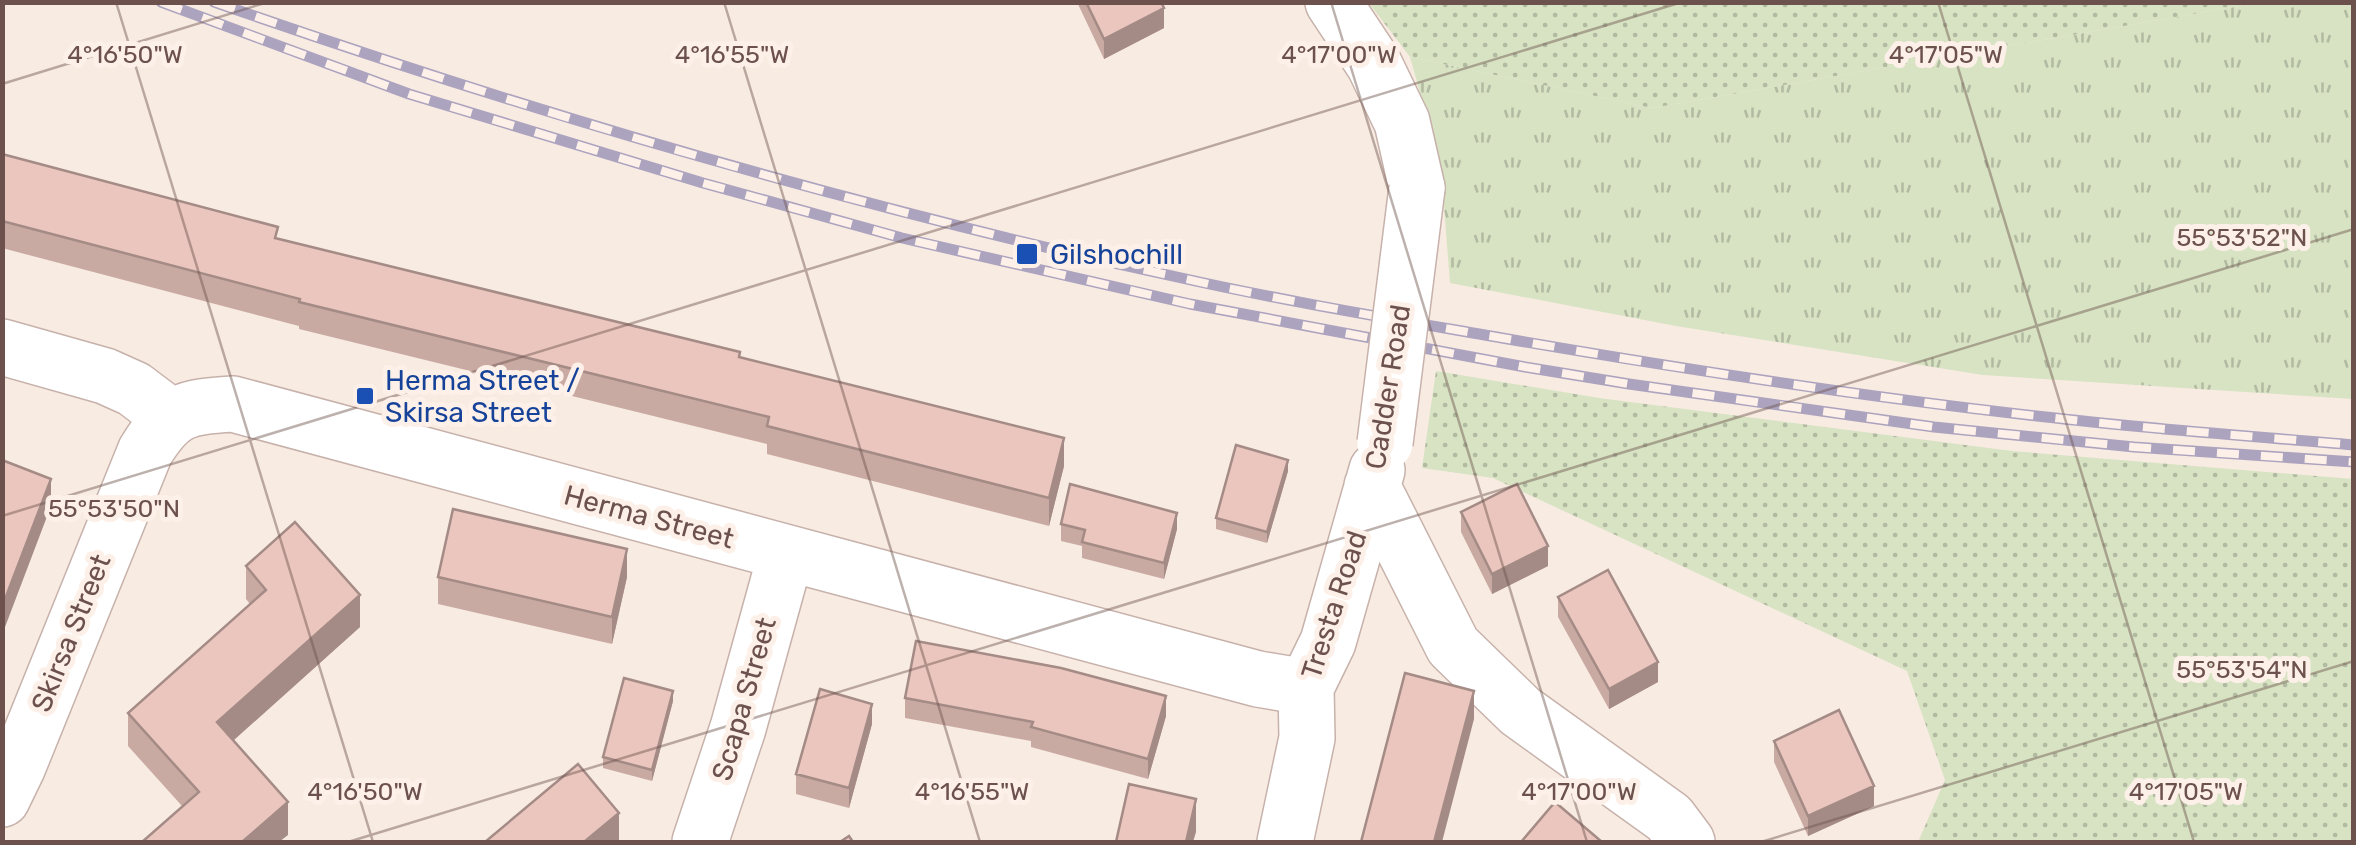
<svg xmlns="http://www.w3.org/2000/svg" width="2356" height="845" viewBox="0 0 2356 845" font-family="Rubik,sans-serif">
  <defs>
    <pattern id="grass-tufts" width="24" height="20" patternUnits="userSpaceOnUse" patternTransform="scale(2.5)"><rect width="24" height="20" fill="#d7e3c3"/><path d="M3 7l-1-3M5 7V3M7 7l1-3M15 17l-1-3M17 17v-4M19 17l1-3" fill="none" stroke="#b2baa1"/></pattern>
    <pattern id="park-dots" width="8" height="8" patternUnits="userSpaceOnUse" patternTransform="scale(2.5)"><rect width="8" height="8" fill="#d7e3c3"/><path d="M2 2h.1M6 6h.1" fill="none" stroke="#b2baa1" stroke-width="1.8" stroke-linecap="round"/></pattern>
  </defs>
  <rect width="100%" height="100%" fill="#f8ebe2"/>
  <path fill="url(#grass-tufts)" d="M 2256,3 L 2353,3 L 2353,399 L 1983,375 L 1676,326 L 1450,283 L 1441,167 L 1410,57 L 1652,108 Z"/>
  <path fill="url(#park-dots)" d="M 1369,3 L 2256,3 L 1652,108 L 1410,57 Z
    M 1436,371 L 1599,398 L 2012,451 L 2353,479 L 2353,842 L 1918,842 L 1945,780 L 1907,671 L 1493,478 L 1422,468 Z"/>
  <g fill="none" stroke-linecap="round" stroke-linejoin="round">
    <g stroke="#c7b2ab" stroke-width="58">
      <path id="minor" d="M 1333,2 L 1374,64 L 1402,122 L 1417,188
        M 2,347 L 105,376 L 134,389 L 171,417
        M 1372,486 L 1453,646 L 1520,711 L 1669,818 L 1687,842
        M 2,799 L 18,766 L 145,452 C 171,409 185,407 233,404 L 1258,679 L 1306,687
        M 700,842 L 738,728 L 786,554
        M 1285,842 L 1307,738 L 1306,687 L 1328,642 L 1377,470"/>
    </g>
    <use href="#minor" stroke="#fff" stroke-width="55"/>
    <g stroke="#aca3bf" stroke-width="11">
      <path id="rail" d="M 161,2 L 409,94 L 703,183 L 902,238 L 1190,304 L 1525,367 L 1629,384 L 1934,427 L 2134,447 L 2354,462
        M 214,2 C 530,112 850,206 1177,277 C 1284,301 1393,319 1502,338 C 1682,369 1864,397 2046,417 C 2149,429 2251,436 2354,445"/>
    </g>
    <use href="#rail" stroke="#fcf0e8" stroke-width="8" stroke-dasharray="22" stroke-linecap="butt"/>
    <g stroke="#c7b2ab" stroke-width="58" stroke-linecap="butt">
      <path id="minor-bridge" d="M 1385,443 L 1417,188"/>
    </g>
    <use href="#minor-bridge" stroke="#fff" stroke-width="55"/>
  </g>
  <path fill="#c9aaa3" d="M 1077,2 L 1161,2 L 1164,28 L 1104,59 Z
    M 2,154 L 278,239 L 740,357 L 1064,466 L 1049,526 L 767,454 L 767,444 L 299,329 L 299,326 L 2,248 Z
    M 1288,471 L 1267,543 L 1216,529 L 1216,518 Z
    M 1461,512 L 1548,566 L 1492,594 L 1461,532 Z
    M 1061,524 L 1177,529 L 1164,579 L 1082,558 L 1082,546 L 1061,541 Z
    M 246,566 L 360,627 L 233,741 L 288,835 L 182,806 L 128,746 L 128,713 L 250,604 L 246,599 Z
    M 438,577 L 627,577 L 612,644 L 438,604 Z
    M 1558,597 L 1658,682 L 1609,709 L 1558,617 Z
    M 905,698 L 1166,716 L 1148,779 L 1031,747 L 1031,741 L 905,718 Z
    M 673,701 L 652,781 L 603,768 L 603,757 Z
    M 872,724 L 849,808 L 796,794 L 796,774 Z
    M 1774,741 L 1874,806 L 1808,836 L 1774,762 Z"/>
  <path fill="#a48b85" d="M 1164,8 L 1164,28 L 1104,59 L 1104,39 Z
    M 1064,438 L 1064,466 L 1049,526 L 1049,498 Z
    M 1288,460 L 1288,471 L 1267,543 L 1267,532 Z
    M 51,479 L 51,506 L 2,635 L 2,607 Z
    M 1177,513 L 1177,529 L 1164,579 L 1164,563 Z
    M 1548,546 L 1548,566 L 1492,594 L 1492,574 Z
    M 627,549 L 627,577 L 612,644 L 612,617 Z
    M 360,595 L 360,627 L 217,755 L 217,722 Z
    M 1658,662 L 1658,682 L 1609,709 L 1609,689 Z
    M 673,691 L 673,701 L 652,781 L 652,770 Z
    M 1474,691 L 1474,719 L 1442,842 L 1434,842 Z
    M 1166,696 L 1166,716 L 1148,779 L 1148,759 Z
    M 872,704 L 872,724 L 849,808 L 849,788 Z
    M 1874,786 L 1874,806 L 1808,836 L 1808,816 Z
    M 1196,799 L 1196,832 L 1193,842 L 1186,842 Z
    M 288,802 L 288,835 L 279,842 L 242,842 Z
    M 619,813 L 619,842 L 584,842 Z"/>
  <path fill="#eac6be" stroke="#a48b85" stroke-width="2.5" d="M 1086,2 L 1161,2 L 1164,8 L 1104,39 Z
    M 2,154 L 278,227 L 275,238 L 740,352 L 739,357 L 1064,438 L 1049,498 L 767,426 L 769,417 L 299,302 L 300,299 L 2,221 Z
    M 1236,445 L 1288,460 L 1267,532 L 1216,518 Z
    M 2,460 L 51,479 L 2,607 Z
    M 1070,484 L 1177,513 L 1164,563 L 1082,542 L 1085,530 L 1061,524 Z
    M 1517,484 L 1548,546 L 1492,574 L 1461,512 Z
    M 453,509 L 627,549 L 612,617 L 438,577 Z
    M 295,522 L 360,595 L 217,722 L 288,802 L 242,842 L 142,842 L 199,792 L 128,713 L 266,590 L 246,566 Z
    M 1608,570 L 1658,662 L 1609,689 L 1558,597 Z
    M 916,641 L 1061,668 L 1166,696 L 1148,759 L 1031,727 L 1033,722 L 905,698 Z
    M 1405,673 L 1474,691 L 1434,842 L 1361,842 Z
    M 624,678 L 673,691 L 652,770 L 603,757 Z
    M 820,689 L 872,704 L 849,788 L 796,774 Z
    M 1839,710 L 1874,786 L 1808,816 L 1774,741 Z
    M 578,764 L 619,813 L 584,842 L 485,842 Z
    M 1129,784 L 1196,799 L 1186,842 L 1116,842 Z
    M 1555,802 L 1602,842 L 1521,842 Z
    M 849,836 L 853,842 L 840,842 Z"/>
  <path fill="none" stroke="#6c514c" stroke-width="2.5" stroke-opacity="0.45" d="M 116,2 L 373,842M 724,2 L 980,842M 1331,2 L 1587,842M 1938,2 L 2194,842M 2,84 L 268,2M 2,516 L 1682,2M 348,842 L 2354,229M 1761,842 L 2354,661"/>
  <g fill="#1a4fb4" stroke="#fcf0e8" stroke-width="4">
    <rect x="1015" y="242" width="24" height="24" rx="5"/>
    <rect x="355" y="386" width="20" height="20" rx="5"/>
  </g>
  <g text-anchor="middle" dominant-baseline="central" stroke-width="10" stroke-linejoin="round" paint-order="stroke">
    <g font-size="28" fill="#164399" stroke="#fcf0e8" text-anchor="start">
      <text x="1050" y="254">Gilshochill</text>
      <text x="385" y="380">Herma Street /<tspan x="385" dy="32">Skirsa Street</tspan></text>
    </g>
    <g font-size="28" fill="#6c514c" stroke="#fcf0e8">
      <text transform="translate(1388 387) rotate(-81)">Cadder Road</text>
      <text transform="translate(649 517) rotate(15)">Herma Street</text>
      <text transform="translate(1334 605) rotate(-72)">Tresta Road</text>
      <text transform="translate(71 633) rotate(-68)">Skirsa Street</text>
      <text transform="translate(744 699) rotate(-74)">Scapa Street</text>
    </g>
  </g>
  <g font-size="25" text-anchor="middle" fill="#6c514c" stroke="#fcf0e8" stroke-width="10" stroke-linejoin="round" paint-order="stroke">
    <text x="125" y="63">4°16'50"W</text>
    <text x="732" y="63">4°16'55"W</text>
    <text x="1339" y="63">4°17'00"W</text>
    <text x="1946" y="63">4°17'05"W</text>
    <text x="2242" y="246">55°53'52"N</text>
    <text x="114" y="517">55°53'50"N</text>
    <text x="2242" y="678">55°53'54"N</text>
    <text x="365" y="800">4°16'50"W</text>
    <text x="972" y="800">4°16'55"W</text>
    <text x="1579" y="800">4°17'00"W</text>
    <text x="2186" y="800">4°17'05"W</text>
  </g>
  <rect width="2356" height="845" fill="none" stroke="#6c514c" stroke-width="10"/>
</svg>
